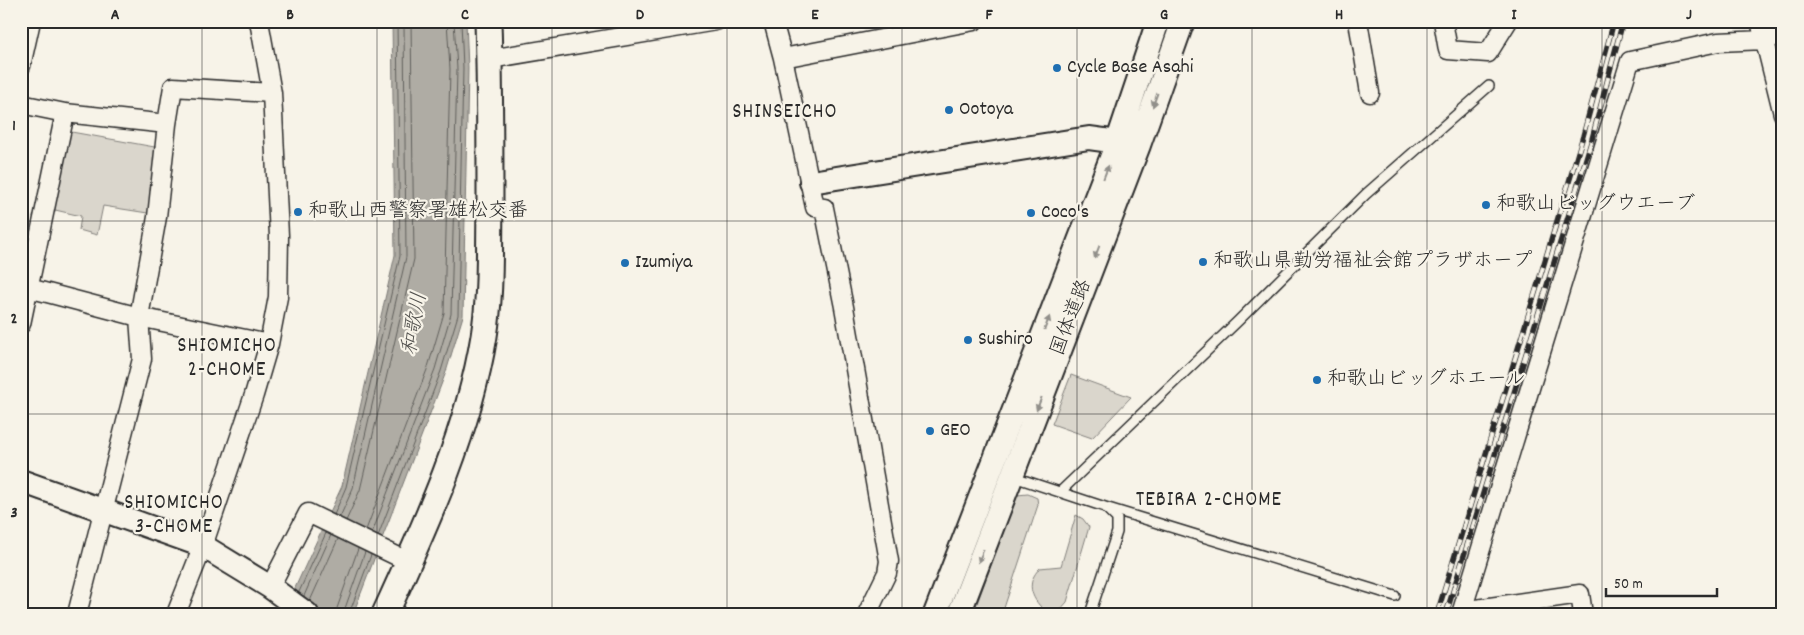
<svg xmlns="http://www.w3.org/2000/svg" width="1804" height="635" viewBox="0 0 1804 635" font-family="Dekko,'Klee One',sans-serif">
  <rect width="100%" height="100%" fill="#f7f3e8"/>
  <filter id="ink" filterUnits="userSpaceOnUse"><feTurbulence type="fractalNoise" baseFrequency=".02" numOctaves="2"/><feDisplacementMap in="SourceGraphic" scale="10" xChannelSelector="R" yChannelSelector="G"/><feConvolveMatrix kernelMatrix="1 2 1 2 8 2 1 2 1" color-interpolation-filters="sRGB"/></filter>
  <g filter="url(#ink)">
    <path fill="#dad6cc" stroke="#82807c" d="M 66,131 L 160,148 L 154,214 L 103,206 L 97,235 L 79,230 L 81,216 L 51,209 Z
      M 1071,375 L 1131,397 L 1092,438 L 1052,424 Z
      M 1028,494 L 1037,498 L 1038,505 L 1002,614 L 973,614 L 1017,495 Z
      M 1076,515 L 1083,519 L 1089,527 L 1067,602 L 1060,610 L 1044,610 C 1030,597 1026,582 1040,568 L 1061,566 Z"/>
    <path fill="#afaca4" stroke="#7a7874" d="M 392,21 L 466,21 L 468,68 L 463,316 L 446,372 L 353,614 L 283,614 L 342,486 L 395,255 Z"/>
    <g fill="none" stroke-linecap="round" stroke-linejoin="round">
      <path stroke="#605f5b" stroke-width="1" d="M 334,515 L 346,487 L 400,256 L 397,21
        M 340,517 L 353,488 L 406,257 L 404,21
        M 346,521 L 360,490 L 414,259 L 411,21
        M 366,530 L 428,367 L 444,313 L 450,69 L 447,21
        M 372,533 L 435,369 L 451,314 L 457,69 L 454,21
        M 378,536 L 441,371 L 458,315 L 463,68 L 461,21
        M 299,592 L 326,533
        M 304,596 L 331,535
        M 310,601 L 338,539
        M 335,614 L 358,549
        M 343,614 L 365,552
        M 349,614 L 371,555"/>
      <g stroke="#2b2b2b" stroke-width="12">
        <path id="service" d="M 1011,476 L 1105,507 L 1117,519 L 1117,532 L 1090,614
          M 1060,492 L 1238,321 L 1366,194 L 1489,86
          M 1105,507 L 1395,596"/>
      </g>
      <g stroke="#2b2b2b" stroke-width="21">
        <path id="minor" d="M 773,21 L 783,58 L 974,21
          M 1358,21 L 1370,93
          M 1443,21 L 1448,50 L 1488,53 L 1508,21
          M 1760,21 L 1783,114
          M 783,58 L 815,207 L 824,208 L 844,307 L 889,561 L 887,573 L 867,614
          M 490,59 L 716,21
          M 21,66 L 31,21
          M 21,104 L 65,113 L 167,124 L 157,217 L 139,317 L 142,359 L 77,614
          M 167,124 L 173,87 L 272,93
          M 21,286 L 139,317 L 269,344
          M 21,324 L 65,113
          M 270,587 L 308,513 L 409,562
          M 1462,611 L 1580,594 L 1583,614
          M 176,614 L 203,546 L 254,395 L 269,344 L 278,297 L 279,236 L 272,93 L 259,21
          M 1461,614 L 1630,61 L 1718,42 L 1765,40 L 1783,34"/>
      </g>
      <g stroke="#2b2b2b" stroke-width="26">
        <path id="tertiary" d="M 811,182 L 1089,138 L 1133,144
          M 21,481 L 203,546 L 270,587 L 307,614
          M 935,614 L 1118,140 L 1158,21
          M 959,614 L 1139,145 L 1183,21"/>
      </g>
      <g stroke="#2b2b2b" stroke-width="29">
        <path id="secondary" d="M 385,614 C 426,524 468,434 484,336 C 491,293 489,250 490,207 C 490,145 490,83 488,21"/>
      </g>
      <use href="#service" stroke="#f7f3e8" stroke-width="9"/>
      <use href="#minor" stroke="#f7f3e8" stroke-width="18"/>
      <use href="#tertiary" stroke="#f7f3e8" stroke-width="22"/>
      <use href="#secondary" stroke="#f7f3e8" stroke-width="25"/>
      <g stroke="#2b2b2b" stroke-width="5.5">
        <path id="rail" d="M 1437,614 L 1583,136 L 1614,21
          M 1446,614 L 1592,139 L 1623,21"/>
      </g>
      <use href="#rail" stroke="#f7f3e8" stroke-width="4" stroke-dasharray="11" stroke-linecap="butt"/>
    </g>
    <defs><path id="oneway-solid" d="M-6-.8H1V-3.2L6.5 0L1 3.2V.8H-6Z" transform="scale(1.25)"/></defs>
    <g fill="#918f8a">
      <use href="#oneway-solid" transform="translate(1155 100) rotate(110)"/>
      <use href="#oneway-solid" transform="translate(1106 172) rotate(-69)"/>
      <use href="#oneway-solid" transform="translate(1097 252) rotate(111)"/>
      <use href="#oneway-solid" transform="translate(1047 323) rotate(-69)"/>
      <use href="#oneway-solid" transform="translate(1039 404) rotate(111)"/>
      <use href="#oneway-solid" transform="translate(981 556) rotate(111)"/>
    </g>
  </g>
  <path fill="none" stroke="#2b2b2b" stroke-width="1" stroke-opacity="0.55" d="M 202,21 L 202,614M 377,21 L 377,614M 552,21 L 552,614M 727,21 L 727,614M 902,21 L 902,614M 1077,21 L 1077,614M 1252,21 L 1252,614M 1427,21 L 1427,614M 1602,21 L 1602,614M 21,221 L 1783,221M 21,414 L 1783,414"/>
  <g fill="#1f6fb2" stroke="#f7f3e8" stroke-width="2">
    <circle cx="1057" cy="68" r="5"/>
    <circle cx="949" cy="110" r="5"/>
    <circle cx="1486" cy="205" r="5"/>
    <circle cx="298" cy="212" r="5"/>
    <circle cx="1031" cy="213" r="5"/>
    <circle cx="1203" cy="262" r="5"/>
    <circle cx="625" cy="263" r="5"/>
    <circle cx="968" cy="340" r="5"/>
    <circle cx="1317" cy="380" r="5"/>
    <circle cx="930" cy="431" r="5"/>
  </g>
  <g text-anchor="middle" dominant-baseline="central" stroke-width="4.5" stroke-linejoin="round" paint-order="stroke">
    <g font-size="20" fill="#2b2b2b" stroke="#f7f3e8" text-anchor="start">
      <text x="1067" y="68">Cycle Base Asahi</text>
      <text x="959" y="110">Ootoya</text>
      <text x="1496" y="205">和歌山ビッグウエーブ</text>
      <text x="308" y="212">和歌山西警察署雄松交番</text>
      <text x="1041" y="213">Coco's</text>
      <text x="1213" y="262">和歌山県勤労福祉会館プラザホープ</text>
      <text x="635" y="263">Izumiya</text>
      <text x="978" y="340">Sushiro</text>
      <text x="1327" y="380">和歌山ビッグホエール</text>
      <text x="940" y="431">GEO</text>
    </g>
    <g font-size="20" fill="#2b2b2b" stroke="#f7f3e8">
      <text transform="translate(1072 318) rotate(-69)">国体道路</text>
    </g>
    <g font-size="21" letter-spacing="1" fill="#2b2b2b" stroke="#f7f3e8">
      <text x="785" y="113">SHINSEICHO</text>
      <text x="227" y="347">SHIOMICHO<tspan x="227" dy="24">2-CHOME</tspan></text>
      <text x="1209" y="501">TEBIRA 2-CHOME</text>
      <text x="174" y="504">SHIOMICHO<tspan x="174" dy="24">3-CHOME</tspan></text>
    </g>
    <g font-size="21" font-style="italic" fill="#53524f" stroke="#f7f3e8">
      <text transform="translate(416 324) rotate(-80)">和歌川</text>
    </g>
  </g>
  <rect width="1804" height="635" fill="none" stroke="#f7f3e8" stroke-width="55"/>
  <path d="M1606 588v8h111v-8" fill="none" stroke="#2b2b2b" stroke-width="2.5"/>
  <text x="1614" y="588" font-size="15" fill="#2b2b2b" stroke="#f7f3e8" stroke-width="4" paint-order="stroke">50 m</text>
  <rect x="28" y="28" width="1748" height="580" fill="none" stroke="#2b2b2b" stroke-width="2"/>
  <g font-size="16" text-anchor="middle" font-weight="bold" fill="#2b2b2b">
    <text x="115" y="19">A</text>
    <text x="290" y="19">B</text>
    <text x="465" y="19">C</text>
    <text x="640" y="19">D</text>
    <text x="815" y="19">E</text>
    <text x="989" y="19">F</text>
    <text x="1164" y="19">G</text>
    <text x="1339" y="19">H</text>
    <text x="1514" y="19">I</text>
    <text x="1689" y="19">J</text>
    <text x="14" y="130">1</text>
    <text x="14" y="323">2</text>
    <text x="14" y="517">3</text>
  </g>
</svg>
